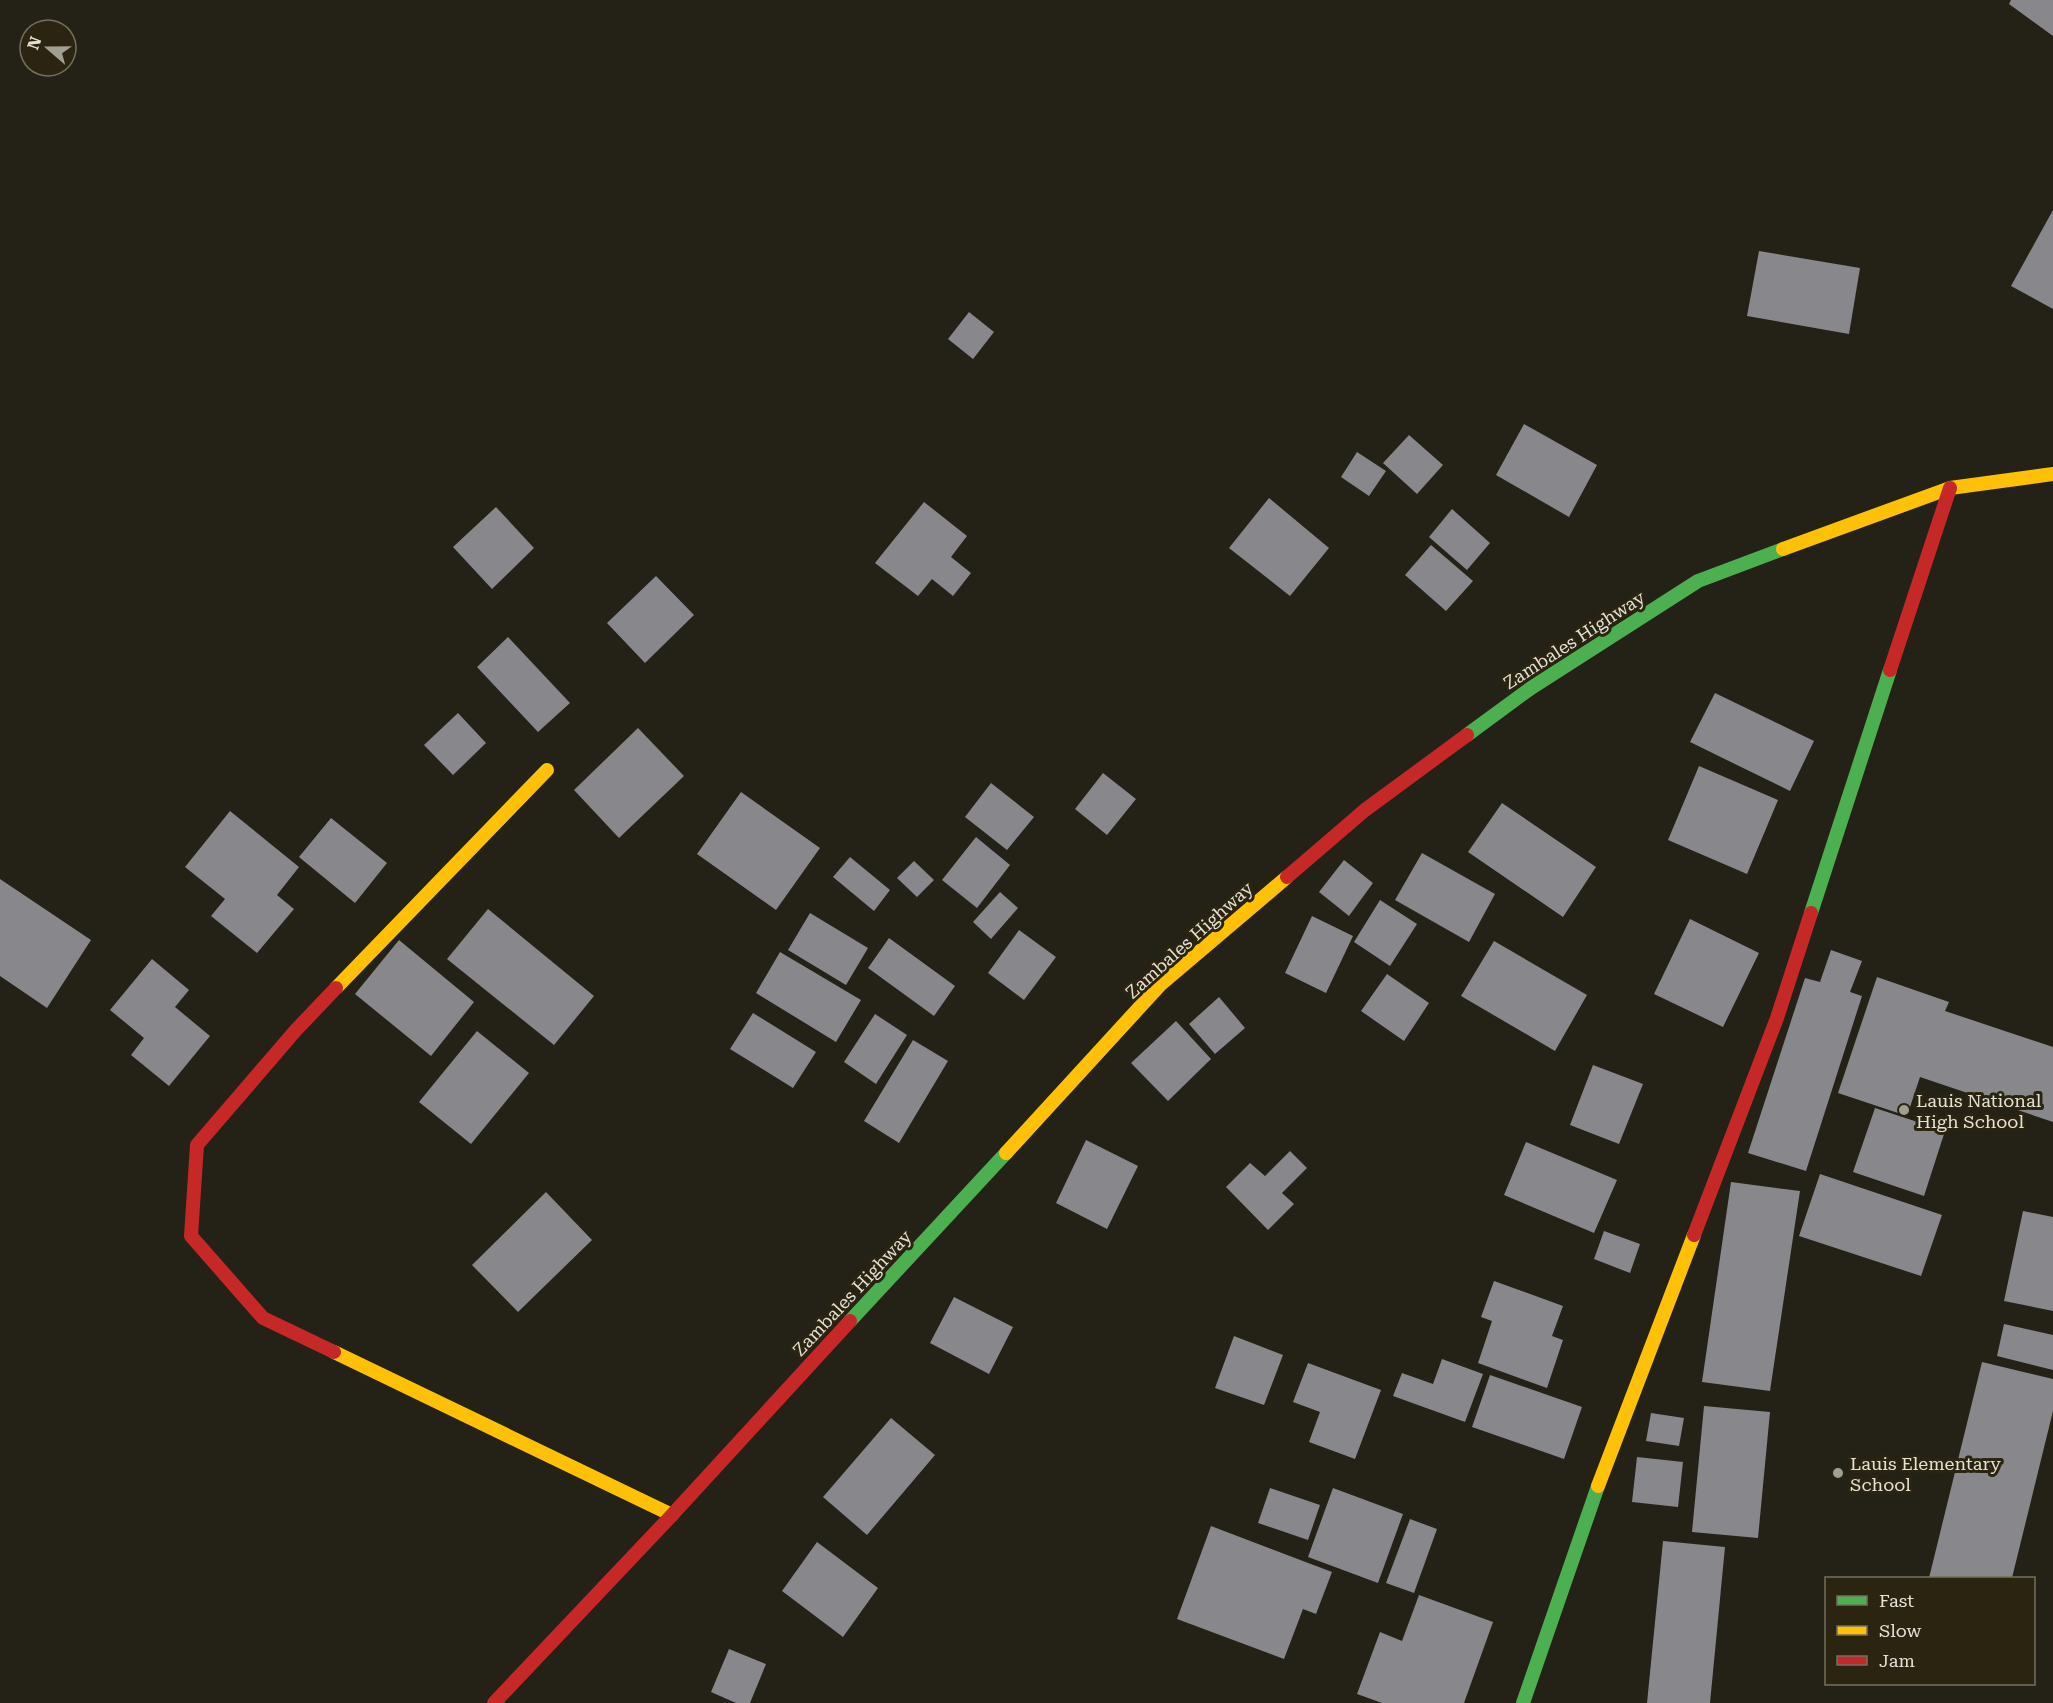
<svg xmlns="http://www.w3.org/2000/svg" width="2053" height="1703" viewBox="0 0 2053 1703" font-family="'Roboto Serif',serif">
  <rect width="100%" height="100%" fill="#242117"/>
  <path fill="#88878b" d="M 2011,0 L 2053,0 L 2053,36 L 2009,4 Z
    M 2053,210 L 2053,309 L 2011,286 Z
    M 1759,251 L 1860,268 L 1849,334 L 1747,316 Z
    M 969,312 L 994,332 L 973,359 L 948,339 Z
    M 1524,424 L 1597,465 L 1569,517 L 1496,475 Z
    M 1409,435 L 1443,465 L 1417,494 L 1383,463 Z
    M 1357,452 L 1386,471 L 1369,496 L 1341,477 Z
    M 1269,498 L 1329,548 L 1290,596 L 1229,548 Z
    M 924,502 L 967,536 L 951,557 L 971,573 L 953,596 L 932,579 L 918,596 L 875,563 Z
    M 496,507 L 534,548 L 492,589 L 453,547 Z
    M 1452,509 L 1490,543 L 1467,570 L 1429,537 Z
    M 1431,545 L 1473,581 L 1446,611 L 1405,575 Z
    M 656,576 L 694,615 L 645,663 L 607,623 Z
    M 508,637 L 570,703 L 538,732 L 477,667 Z
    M 1715,693 L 1814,741 L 1790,791 L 1690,742 Z
    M 458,713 L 486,743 L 453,775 L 424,745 Z
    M 638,728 L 684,776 L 619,838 L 574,790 Z
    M 1699,766 L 1778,800 L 1747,874 L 1668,840 Z
    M 1103,773 L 1136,799 L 1107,835 L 1075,809 Z
    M 991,783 L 1034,817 L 1007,850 L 965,817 Z
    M 741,792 L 820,848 L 776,910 L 697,854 Z
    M 1502,803 L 1596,867 L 1563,917 L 1468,852 Z
    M 230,811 L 299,867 L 277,895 L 294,909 L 257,953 L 211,916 L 225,899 L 185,867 Z
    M 331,818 L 387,863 L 355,903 L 299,857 Z
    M 976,837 L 1010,865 L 977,908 L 942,880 Z
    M 1422,853 L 1495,894 L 1469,942 L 1395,900 Z
    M 850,857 L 890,890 L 874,911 L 833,877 Z
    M 1344,860 L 1373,883 L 1349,916 L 1319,892 Z
    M 914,861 L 934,880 L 917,897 L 897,878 Z
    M 0,879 L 91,940 L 47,1008 L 0,976 Z
    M 1000,892 L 1018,908 L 991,939 L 973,922 Z
    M 1380,900 L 1417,924 L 1390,966 L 1354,942 Z
    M 488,909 L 594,996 L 554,1045 L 447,959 Z
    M 810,913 L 868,948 L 846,985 L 788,950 Z
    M 1312,916 L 1353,936 L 1326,993 L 1285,973 Z
    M 1690,919 L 1759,953 L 1723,1027 L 1654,994 Z
    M 1019,930 L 1056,957 L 1024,1000 L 988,973 Z
    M 889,938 L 955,986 L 934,1016 L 868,968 Z
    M 399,940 L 474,1002 L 431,1056 L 355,994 Z
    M 1494,941 L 1587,995 L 1555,1051 L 1461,996 Z
    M 1831,950 L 1862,961 L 1850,992 L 1862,996 L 1806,1171 L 1748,1153 L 1805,978 L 1820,982 Z
    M 780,952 L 861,1000 L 836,1042 L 756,993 Z
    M 152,959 L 189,990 L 175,1007 L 210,1036 L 169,1086 L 131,1055 L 144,1038 L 110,1010 Z
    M 1387,974 L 1429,1003 L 1404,1041 L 1361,1011 Z
    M 1877,977 L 1949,1002 L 1945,1011 L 2053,1047 L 2053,1122 L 1920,1077 L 1907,1116 L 1838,1093 Z
    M 1219,997 L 1245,1028 L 1215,1054 L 1189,1024 Z
    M 753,1013 L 816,1052 L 793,1088 L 730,1049 Z
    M 875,1014 L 907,1035 L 876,1084 L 844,1062 Z
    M 1176,1021 L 1211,1059 L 1168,1101 L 1131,1063 Z
    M 477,1031 L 529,1073 L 471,1144 L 419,1102 Z
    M 913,1040 L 948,1061 L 899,1143 L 864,1121 Z
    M 1593,1065 L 1643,1084 L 1619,1144 L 1570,1125 Z
    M 1875,1108 L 1945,1131 L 1924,1196 L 1853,1172 Z
    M 1086,1140 L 1138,1166 L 1107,1229 L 1056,1203 Z
    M 1526,1142 L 1617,1180 L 1594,1233 L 1504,1195 Z
    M 1290,1151 L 1307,1168 L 1282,1193 L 1294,1204 L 1268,1230 L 1226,1187 L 1250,1163 L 1265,1176 Z
    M 1820,1174 L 1942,1215 L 1921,1276 L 1799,1236 Z
    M 1731,1182 L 1800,1191 L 1770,1391 L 1702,1382 Z
    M 546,1192 L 592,1240 L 518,1312 L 472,1265 Z
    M 2023,1211 L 2053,1217 L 2053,1311 L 2004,1301 Z
    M 1604,1231 L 1640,1244 L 1630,1273 L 1594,1259 Z
    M 1494,1281 L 1563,1306 L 1552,1336 L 1563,1340 L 1547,1388 L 1478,1363 L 1492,1321 L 1481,1317 Z
    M 954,1297 L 1013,1327 L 989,1374 L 930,1343 Z
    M 2004,1324 L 2053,1335 L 2053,1370 L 1997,1356 Z
    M 1234,1336 L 1283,1355 L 1264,1405 L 1215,1388 Z
    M 1442,1359 L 1483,1374 L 1465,1422 L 1393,1396 L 1402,1373 L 1433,1384 Z
    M 1982,1362 L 2053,1379 L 2053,1411 L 2012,1578 L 1929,1578 Z
    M 1308,1363 L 1381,1390 L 1355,1459 L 1309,1442 L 1320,1412 L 1293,1402 Z
    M 1490,1375 L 1582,1407 L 1564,1459 L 1472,1427 Z
    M 1704,1406 L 1770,1412 L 1758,1538 L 1692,1532 Z
    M 1651,1413 L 1684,1418 L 1679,1446 L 1646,1441 Z
    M 891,1418 L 935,1455 L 867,1535 L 823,1497 Z
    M 1637,1457 L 1683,1462 L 1678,1507 L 1632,1502 Z
    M 1270,1488 L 1320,1505 L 1308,1540 L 1258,1523 Z
    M 1333,1488 L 1403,1514 L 1378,1583 L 1308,1557 Z
    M 1410,1519 L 1437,1529 L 1414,1593 L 1386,1583 Z
    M 1211,1526 L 1332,1572 L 1316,1614 L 1303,1609 L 1284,1659 L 1177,1619 Z
    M 1663,1541 L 1725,1547 L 1710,1703 L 1647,1703 Z
    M 817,1542 L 878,1588 L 843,1637 L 782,1591 Z
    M 1419,1595 L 1493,1622 L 1464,1703 L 1382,1703 L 1357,1694 L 1380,1632 L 1402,1641 Z
    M 729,1649 L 766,1664 L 750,1703 L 736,1703 L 711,1692 Z"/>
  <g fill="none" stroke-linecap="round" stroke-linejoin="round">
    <path stroke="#4caf50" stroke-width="14" d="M 1467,735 L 1531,688 L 1698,581 L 1783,549
      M 1811,913 L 1890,670
      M 850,1321 L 1006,1153
      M 1523,1703 L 1598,1486"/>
    <path stroke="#ffc107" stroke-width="14" d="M 1783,549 L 1950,488 L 2053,474
      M 336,988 L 547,770
      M 1006,1153 L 1160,985 L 1287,877
      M 334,1352 L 672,1515
      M 1598,1486 L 1694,1235"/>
    <path stroke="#c62828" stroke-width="14" d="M 1890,670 L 1950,488
      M 1287,877 L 1365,810 L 1467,735
      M 1694,1235 L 1777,1018 L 1811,913
      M 334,1352 L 263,1318 L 191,1236 L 197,1145 L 296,1030 L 336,988
      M 494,1703 L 672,1515 L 850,1321"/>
  </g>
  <g fill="#a19e92" stroke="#2a2411" stroke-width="2">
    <circle cx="1904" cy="1110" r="6"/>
    <circle cx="1838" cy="1473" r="6"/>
  </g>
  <g text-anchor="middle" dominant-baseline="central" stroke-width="6" stroke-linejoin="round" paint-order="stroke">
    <g font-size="18" fill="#e4e1d5" stroke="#2a2411">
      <text transform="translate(1574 640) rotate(-33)">Zambales Highway</text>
      <text transform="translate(1189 940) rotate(-42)">Zambales Highway</text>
      <text transform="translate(852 1293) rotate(-47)">Zambales Highway</text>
    </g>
    <g font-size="18" fill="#e4e1d5" stroke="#2a2411" text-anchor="start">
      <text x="1916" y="1100">Lauis National<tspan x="1916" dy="21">High School</tspan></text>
      <text x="1850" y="1463">Lauis Elementary<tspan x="1850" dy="21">School</tspan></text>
    </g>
  </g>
  <rect x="1825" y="1577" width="210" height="108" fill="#2a2411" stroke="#74705f" stroke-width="1.5"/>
  <rect x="1837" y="1596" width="30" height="9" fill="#4caf50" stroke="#74705f" stroke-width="1.5"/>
  <text x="1879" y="1607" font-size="18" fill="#e4e1d5">Fast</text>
  <rect x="1837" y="1626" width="30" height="9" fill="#ffc107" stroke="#74705f" stroke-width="1.5"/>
  <text x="1879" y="1637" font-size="18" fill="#e4e1d5">Slow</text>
  <rect x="1837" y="1656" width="30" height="9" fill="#c62828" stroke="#74705f" stroke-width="1.5"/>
  <text x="1879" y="1667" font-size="18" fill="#e4e1d5">Jam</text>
  <g transform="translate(48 48) rotate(290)"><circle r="28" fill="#2a2411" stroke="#74705f" stroke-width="1.5"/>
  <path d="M0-4.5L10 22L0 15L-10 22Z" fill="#a19e92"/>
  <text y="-9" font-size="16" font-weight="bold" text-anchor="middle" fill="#e4e1d5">N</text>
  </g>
</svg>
